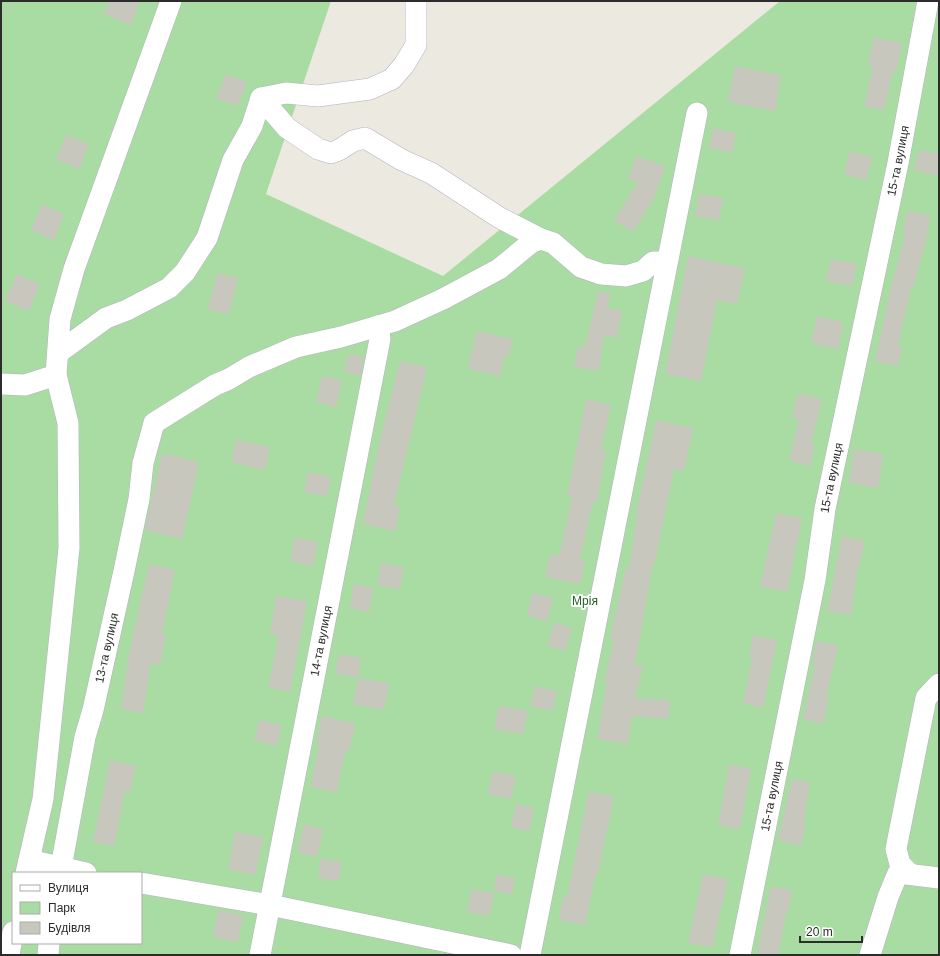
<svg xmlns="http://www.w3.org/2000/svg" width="940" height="956" viewBox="0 0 940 956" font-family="Arial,sans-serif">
  <rect width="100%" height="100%" fill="#ece9e0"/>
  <path fill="#a9dca3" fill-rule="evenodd" d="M 1,1 L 331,1 L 266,194 L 443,276 L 780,1 L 939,1 L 939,955 L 1,955 ZM 13,873 L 141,873 L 141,943 L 13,943 Z"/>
  <path fill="#c8c7be" d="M 109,1 L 140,1 L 131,25 L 104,14 Z
    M 874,37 L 902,43 L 896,72 L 893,71 L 884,110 L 864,106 L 873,67 L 868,66 Z
    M 735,66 L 781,75 L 775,111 L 728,102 Z
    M 226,74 L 247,82 L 237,106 L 216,98 Z
    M 713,128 L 736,133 L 732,153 L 709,148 Z
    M 66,135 L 89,144 L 79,169 L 56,159 Z
    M 919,150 L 939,154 L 939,176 L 914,170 Z
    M 850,151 L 872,157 L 866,180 L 844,174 Z
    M 636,156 L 665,166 L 654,198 L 633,232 L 614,220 L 638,182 L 628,179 Z
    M 699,194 L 723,198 L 719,220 L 695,216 Z
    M 42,204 L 64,214 L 54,240 L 31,230 Z
    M 907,211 L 930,215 L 926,241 L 913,288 L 911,287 L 898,346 L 902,347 L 898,366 L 875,361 L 891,287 L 905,236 L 903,235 Z
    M 688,256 L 745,268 L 737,304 L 717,300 L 701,381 L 665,374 Z
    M 831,259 L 857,264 L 852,286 L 826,281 Z
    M 217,273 L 238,278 L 229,314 L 208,309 Z
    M 17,274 L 40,284 L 29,311 L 5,301 Z
    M 598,291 L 610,293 L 608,308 L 622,311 L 617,338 L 604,335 L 599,371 L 574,367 L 578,346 L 585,347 Z
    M 817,316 L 843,322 L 838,349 L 811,343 Z
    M 477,331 L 513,339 L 508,357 L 504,357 L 500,376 L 468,369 Z
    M 348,354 L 364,357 L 361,376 L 344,372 Z
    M 400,361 L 427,367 L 394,505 L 400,506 L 395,531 L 363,524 L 379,444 Z
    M 322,376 L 342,380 L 336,407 L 316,402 Z
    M 798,393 L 822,399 L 811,444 L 815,445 L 810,466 L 789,461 L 799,419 L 792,418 Z
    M 586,399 L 611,405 L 601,450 L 606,451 L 597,502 L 593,501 L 580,560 L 585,561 L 580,584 L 545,577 L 550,554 L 559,556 L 572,497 L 567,496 Z
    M 656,420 L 693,428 L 684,471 L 674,469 L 655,562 L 653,562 L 635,665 L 643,666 L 635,698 L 670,700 L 668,719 L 632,716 L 628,744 L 597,739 L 607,683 L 604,682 L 614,641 L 610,640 L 626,568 L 629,568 L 637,516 L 636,515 Z
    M 236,440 L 270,447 L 265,470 L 231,462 Z
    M 854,449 L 883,454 L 878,488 L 849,483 Z
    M 162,453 L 199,462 L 182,539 L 145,530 Z
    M 308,472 L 331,477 L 327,496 L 304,492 Z
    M 776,513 L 802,518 L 787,592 L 760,587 Z
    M 842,536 L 865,541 L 856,578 L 851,615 L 827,611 Z
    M 295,537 L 318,542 L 313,566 L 290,561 Z
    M 381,563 L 404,567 L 400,589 L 377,585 Z
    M 149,564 L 175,570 L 162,634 L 166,635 L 160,665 L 151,663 L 143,713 L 121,709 L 128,659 Z
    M 354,584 L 373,588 L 369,612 L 350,608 Z
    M 532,593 L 553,598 L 547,621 L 527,616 Z
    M 276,596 L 307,601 L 290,692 L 268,687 L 279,636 L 270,634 Z
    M 554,622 L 572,628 L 565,651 L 547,645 Z
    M 753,635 L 777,640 L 763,708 L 743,703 L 752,658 L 749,658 Z
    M 817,641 L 838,645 L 826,697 L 829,698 L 823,724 L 803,719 L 815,665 L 812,664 Z
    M 339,654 L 361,658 L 358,678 L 335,673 Z
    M 358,678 L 389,683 L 384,710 L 353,704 Z
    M 535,686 L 557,691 L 552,711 L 530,706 Z
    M 499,706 L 528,711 L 523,734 L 494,729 Z
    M 322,716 L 355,723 L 349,751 L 345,750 L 337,792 L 311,787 L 319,745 L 316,744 Z
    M 259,720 L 282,725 L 277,746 L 254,740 Z
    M 110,760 L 136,766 L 130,792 L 125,791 L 114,846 L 93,842 Z
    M 729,764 L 751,769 L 740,829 L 718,825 Z
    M 493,771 L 516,776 L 511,799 L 487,794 Z
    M 792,779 L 810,782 L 804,821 L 806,821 L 801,846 L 778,840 Z
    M 589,791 L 614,797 L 597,877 L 595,876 L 585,925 L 559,920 L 563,897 L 567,897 Z
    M 516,804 L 534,808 L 529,831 L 511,827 Z
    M 304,824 L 323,829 L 317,857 L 298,853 Z
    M 235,832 L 263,837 L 255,875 L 228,869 Z
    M 321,858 L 342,862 L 339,881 L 318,878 Z
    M 497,874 L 515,878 L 512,894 L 494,891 Z
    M 703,874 L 728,879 L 722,906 L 721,906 L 713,947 L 688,943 Z
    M 771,886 L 792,890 L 788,912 L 786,912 L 778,955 L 757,955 Z
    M 472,889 L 494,893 L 489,916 L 467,912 Z
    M 218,910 L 243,915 L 238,942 L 213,937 Z"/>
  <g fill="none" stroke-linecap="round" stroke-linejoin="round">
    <g stroke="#b3b3be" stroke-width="22">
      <g id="minor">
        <path d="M 261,98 L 286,93 L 318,96 L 370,89 L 392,79 L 404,65 L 416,45 L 416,1"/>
        <path d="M 58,353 L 106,318 L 127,310 L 169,288 L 185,272 L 207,238 L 233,160 L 252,126 L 261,98 L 287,128 L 318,149 L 331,153 L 339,150 L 353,141 L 365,138 L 402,160 L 431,173 L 500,218 L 541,239"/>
        <path d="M 1,384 L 25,385 L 56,375"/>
        <path d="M 29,860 L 86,873"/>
        <path d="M 26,873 L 43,799 L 69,548 L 68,423 L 56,375 L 60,319 L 74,269 L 171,1"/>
        <path id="s1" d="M 60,873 L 85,737 L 93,710 L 124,571 L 139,499 L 143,463 L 154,423 L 215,385 L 229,379 L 249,367 L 296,347 L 341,337 L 395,321 L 443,299 L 499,269 L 532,242 L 541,239 L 553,243 L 581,267 L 601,274 L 626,276 L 643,271 L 653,262 L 666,262"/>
        <path d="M 909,873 L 900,864 L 896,849 L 926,698 L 939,684"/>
        <path d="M 141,883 L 270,905 L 511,955"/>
        <path d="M 9,955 L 13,932"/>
        <path d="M 48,955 L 49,943"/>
        <path id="s2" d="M 260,955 L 380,339 L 378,326"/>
        <path d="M 530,955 L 697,113"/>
        <path id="s3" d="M 740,955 L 815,580 L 825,509 L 898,163 L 928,1"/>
        <path d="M 870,955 L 888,897 L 898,873 L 939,878"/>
      </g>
    </g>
    <use href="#minor" stroke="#fff" stroke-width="21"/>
  </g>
  <g text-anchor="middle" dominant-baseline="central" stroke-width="4" stroke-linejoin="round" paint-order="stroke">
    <g font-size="12" fill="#2c2c2c" stroke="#fff">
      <text stroke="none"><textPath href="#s3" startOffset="810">15-та вулиця</textPath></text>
      <text stroke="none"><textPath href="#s3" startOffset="486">15-та вулиця</textPath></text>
      <text stroke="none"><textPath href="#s2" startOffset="320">14-та вулиця</textPath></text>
      <text stroke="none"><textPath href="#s1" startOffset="230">13-та вулиця</textPath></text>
      <text stroke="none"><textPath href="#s3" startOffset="162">15-та вулиця</textPath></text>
    </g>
    <g font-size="12" fill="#236124" stroke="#fff">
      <text x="585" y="601">Мрія</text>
    </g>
  </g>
  <rect width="940" height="956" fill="none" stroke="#2c2c2c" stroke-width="4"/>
  <rect x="12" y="872" width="130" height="72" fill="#ffffff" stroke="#ababab"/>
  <rect x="20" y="885" width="20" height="6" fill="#ffffff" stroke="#ababab"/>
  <text x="48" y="892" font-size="12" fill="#2c2c2c">Вулиця</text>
  <rect x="20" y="902" width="20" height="12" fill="#a9dca3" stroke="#ababab"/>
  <text x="48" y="912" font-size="12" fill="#2c2c2c">Парк</text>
  <rect x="20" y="922" width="20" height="12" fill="#c8c7be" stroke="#ababab"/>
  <text x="48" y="932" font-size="12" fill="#2c2c2c">Будівля</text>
  <path d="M800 936v6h62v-6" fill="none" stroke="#2c2c2c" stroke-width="2"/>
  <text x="806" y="936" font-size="12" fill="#2c2c2c" stroke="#ffffff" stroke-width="3" paint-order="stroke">20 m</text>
</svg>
